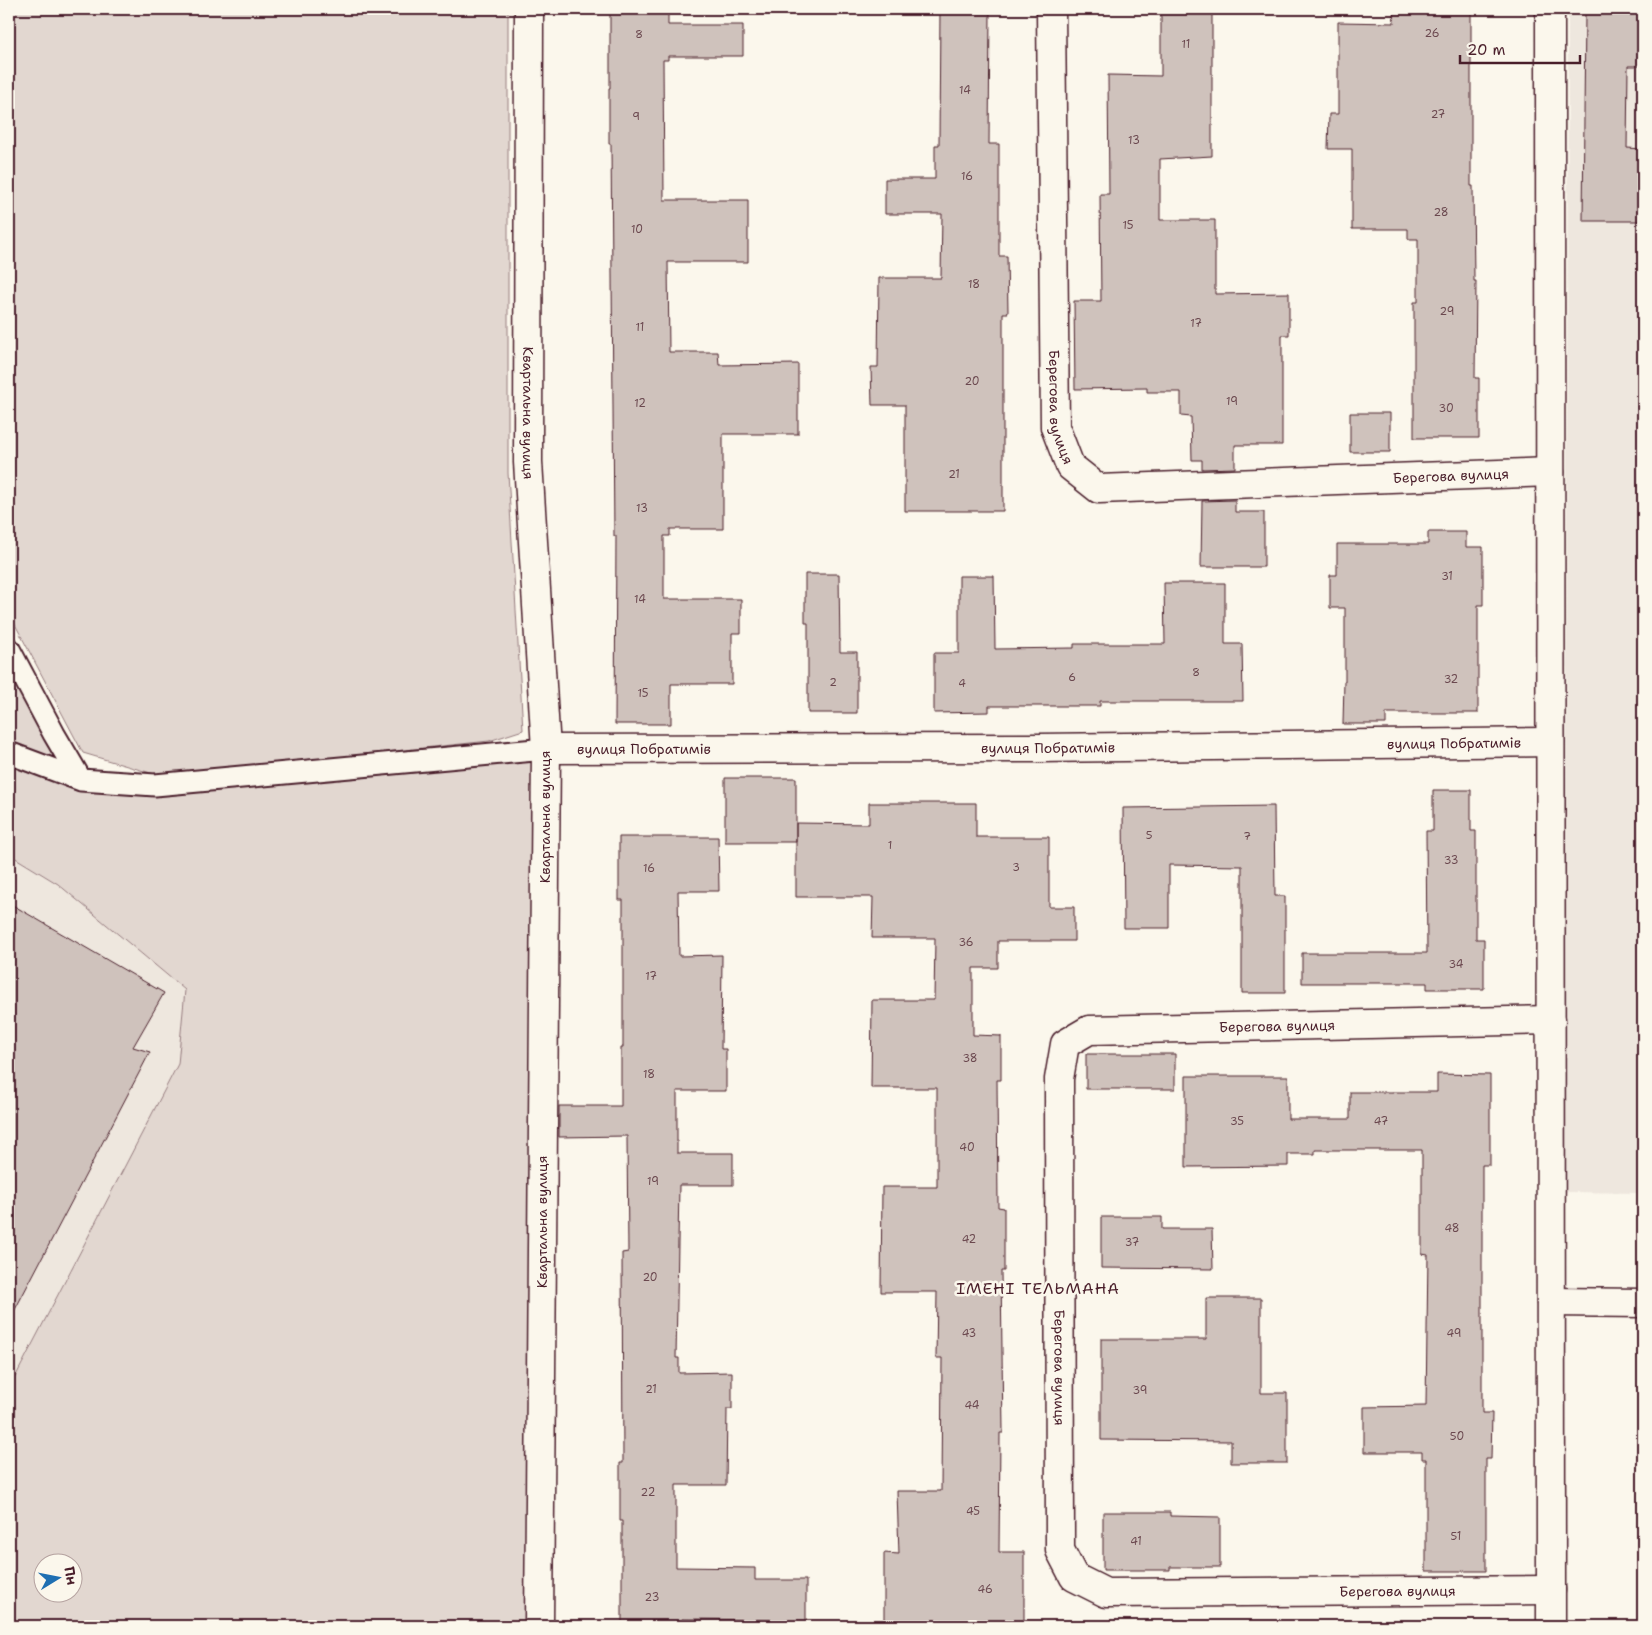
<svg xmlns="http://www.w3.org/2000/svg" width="1652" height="1635" viewBox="0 0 1652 1635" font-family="'Shantell Sans',sans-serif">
  <rect width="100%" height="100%" fill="#fbf7ec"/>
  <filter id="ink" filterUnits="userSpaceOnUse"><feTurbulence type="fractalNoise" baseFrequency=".02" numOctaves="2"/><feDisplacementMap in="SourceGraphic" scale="10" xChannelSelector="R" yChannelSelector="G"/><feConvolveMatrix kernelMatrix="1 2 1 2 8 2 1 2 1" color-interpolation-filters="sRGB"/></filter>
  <g filter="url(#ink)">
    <path fill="#eee7de" d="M 1568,9 L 1643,9 L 1643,1193 L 1565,1192 Z
      M 9,854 L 58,884 L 185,990 L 178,1064 L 9,1389 Z"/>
    <path fill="#e2d7d0" stroke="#967b7e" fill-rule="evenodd" d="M 9,9 L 508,9 L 508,473 L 523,730 L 489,741 L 161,776 L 83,753 L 9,613 Z
      M 9,664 L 73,774 L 58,769 L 9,741 Z
      M 546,749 L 539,1626 L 9,1626 L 9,1389 L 178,1064 L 185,990 L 58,884 L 9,854 L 9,753 L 81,780 ZM 42,1562 L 72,1562 L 72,1592 L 42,1592 Z"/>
    <path fill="#cfc2bc" stroke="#4a1f2b" d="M 610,9 L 668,9 L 668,25 L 743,25 L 743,56 L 668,56 L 668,60 L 663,60 L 664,200 L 748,200 L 748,262 L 668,262 L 669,352 L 718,352 L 719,365 L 798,364 L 798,434 L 723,434 L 723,529 L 670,529 L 670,536 L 664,536 L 664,599 L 741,599 L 741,633 L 732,633 L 732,684 L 671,684 L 671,724 L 615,724 L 616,536 L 614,536 L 611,144 L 609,144 L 609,88 L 610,88 Z
      M 940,9 L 990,9 L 989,144 L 999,144 L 999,256 L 1007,256 L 1008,313 L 1003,313 L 1003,511 L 905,511 L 905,405 L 872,405 L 871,367 L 878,367 L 879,278 L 941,278 L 942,214 L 885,214 L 885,179 L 935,179 L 935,145 L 939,145 Z
      M 1393,9 L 1471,9 L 1471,186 L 1473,186 L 1474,281 L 1476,281 L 1475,378 L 1479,378 L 1479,438 L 1414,438 L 1414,302 L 1418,302 L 1418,239 L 1408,239 L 1408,229 L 1352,229 L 1352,149 L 1328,149 L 1329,114 L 1338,114 L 1338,22 L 1394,23 Z
      M 1161,12 L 1212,12 L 1212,156 L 1160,159 L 1160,220 L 1215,220 L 1215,294 L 1289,293 L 1289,335 L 1282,335 L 1282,445 L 1235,445 L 1235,468 L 1202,469 L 1202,460 L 1192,460 L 1191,417 L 1181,416 L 1181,392 L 1147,392 L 1147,388 L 1075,389 L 1074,301 L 1101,301 L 1100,194 L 1109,194 L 1108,75 L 1161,76 Z
      M 1585,13 L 1643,14 L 1643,66 L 1628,66 L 1627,148 L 1643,149 L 1643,221 L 1583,221 Z
      M 1350,413 L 1390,413 L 1390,452 L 1350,452 Z
      M 1235,500 L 1235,512 L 1264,512 L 1264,567 L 1201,567 L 1202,501 Z
      M 1428,532 L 1466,532 L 1466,547 L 1483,547 L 1483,605 L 1478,605 L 1478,713 L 1386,713 L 1386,724 L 1343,724 L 1344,681 L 1345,681 L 1345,608 L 1330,608 L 1330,575 L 1337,575 L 1337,544 L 1428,544 Z
      M 805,574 L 839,574 L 840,652 L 857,652 L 857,713 L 808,713 L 808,623 L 805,623 Z
      M 959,576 L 994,576 L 995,649 L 1074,648 L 1074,644 L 1165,644 L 1164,583 L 1225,583 L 1225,644 L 1242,644 L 1243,701 L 1100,701 L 1100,706 L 989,706 L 989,712 L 934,713 L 934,653 L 959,653 Z
      M 725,778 L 796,778 L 796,842 L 725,842 Z
      M 1433,790 L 1471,790 L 1471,831 L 1476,831 L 1476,939 L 1484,939 L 1484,989 L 1427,989 L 1427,983 L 1302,983 L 1302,953 L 1427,953 L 1426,831 L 1433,831 Z
      M 869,803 L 976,803 L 976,837 L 1049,837 L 1049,907 L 1074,907 L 1074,941 L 998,941 L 998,968 L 973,968 L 973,1035 L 1001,1036 L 1001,1080 L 997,1080 L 998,1207 L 1004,1208 L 1004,1271 L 1001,1271 L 1003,1433 L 1000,1433 L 999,1552 L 1024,1552 L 1024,1626 L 884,1626 L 884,1553 L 899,1554 L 897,1491 L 941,1491 L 942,1358 L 936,1358 L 937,1292 L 881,1292 L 882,1187 L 937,1187 L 937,1088 L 871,1088 L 872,1000 L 934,1000 L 935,938 L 872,938 L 873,897 L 796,897 L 796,823 L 869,824 Z
      M 1274,806 L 1275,896 L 1285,896 L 1285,993 L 1242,993 L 1242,866 L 1169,865 L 1169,928 L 1124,928 L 1123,808 Z
      M 619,837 L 718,837 L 719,891 L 678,891 L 679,956 L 722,955 L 721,1049 L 726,1049 L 726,1091 L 677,1091 L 677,1153 L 733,1153 L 733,1185 L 679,1185 L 676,1358 L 679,1358 L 679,1373 L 732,1372 L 732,1409 L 727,1409 L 726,1485 L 676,1485 L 676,1567 L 755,1568 L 755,1580 L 806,1580 L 806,1623 L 773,1623 L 773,1620 L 682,1619 L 682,1626 L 622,1626 L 622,1521 L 620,1521 L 620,1463 L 623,1463 L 622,1253 L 628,1252 L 627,1136 L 559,1137 L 559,1106 L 621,1106 L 621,1047 L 623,1047 L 623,900 L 619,900 Z
      M 9,903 L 164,993 L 133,1047 L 150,1052 L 9,1321 Z
      M 1086,1054 L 1175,1054 L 1175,1089 L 1086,1089 Z
      M 1437,1074 L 1490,1075 L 1490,1165 L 1482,1165 L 1482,1413 L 1492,1413 L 1491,1459 L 1486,1459 L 1486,1571 L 1426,1571 L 1426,1459 L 1422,1459 L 1422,1452 L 1364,1452 L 1364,1407 L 1426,1406 L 1428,1255 L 1422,1254 L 1422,1150 L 1315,1150 L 1315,1154 L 1288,1154 L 1288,1166 L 1186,1167 L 1186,1076 L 1288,1076 L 1288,1119 L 1350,1119 L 1350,1092 L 1437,1092 Z
      M 1101,1217 L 1162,1217 L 1162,1229 L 1212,1229 L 1213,1269 L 1101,1268 Z
      M 1206,1298 L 1261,1298 L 1261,1393 L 1287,1393 L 1287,1463 L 1231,1463 L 1231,1441 L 1101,1440 L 1101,1339 L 1206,1339 Z
      M 1103,1512 L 1170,1512 L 1170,1516 L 1220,1517 L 1220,1567 L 1170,1567 L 1170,1570 L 1103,1570 Z"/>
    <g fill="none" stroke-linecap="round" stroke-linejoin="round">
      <g stroke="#4a1f2b" stroke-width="25">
        <path id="lane" d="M 9,649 L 54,734 L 81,780
          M 9,753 L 81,780 L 155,785 L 546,749"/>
      </g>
      <g stroke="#4a1f2b" stroke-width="31">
        <g id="street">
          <path id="s1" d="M 529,9 L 528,462 L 546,749 L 539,1626"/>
          <path id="s2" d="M 1051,9 L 1055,427 L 1070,466 L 1099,489 L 1550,472"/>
          <path d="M 1550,9 L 1551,1626"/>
          <path id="s3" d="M 546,749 L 1038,748 L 1550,742"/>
          <path id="s4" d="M 1551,1020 L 1089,1030 L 1065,1044 L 1059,1079 L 1060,1550 L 1074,1577 L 1106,1593 L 1551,1590"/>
          <path d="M 1551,1302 L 1643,1303"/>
        </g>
      </g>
      <use href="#lane" stroke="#fbf7ec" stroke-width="21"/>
      <use href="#street" stroke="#fbf7ec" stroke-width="28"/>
    </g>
  </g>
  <g text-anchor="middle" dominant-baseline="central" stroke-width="5" stroke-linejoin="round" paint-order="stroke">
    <g font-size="11" fill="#6b484f">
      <text x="1432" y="33">26</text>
      <text x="639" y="34">8</text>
      <text x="1186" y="44">11</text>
      <text x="965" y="90">14</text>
      <text x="1438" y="114">27</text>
      <text x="636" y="116">9</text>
      <text x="1134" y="140">13</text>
      <text x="967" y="176">16</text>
      <text x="1441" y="212">28</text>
      <text x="1128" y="225">15</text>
      <text x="637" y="229">10</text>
      <text x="974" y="284">18</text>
      <text x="1447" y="311">29</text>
      <text x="1196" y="323">17</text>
      <text x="640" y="327">11</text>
      <text x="972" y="381">20</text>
      <text x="1232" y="401">19</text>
      <text x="640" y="403">12</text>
      <text x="1446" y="408">30</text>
      <text x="954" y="474">21</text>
      <text x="642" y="508">13</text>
      <text x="1447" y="576">31</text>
      <text x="640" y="599">14</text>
      <text x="1196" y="672">8</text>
      <text x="1072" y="677">6</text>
      <text x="1451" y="679">32</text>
      <text x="833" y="682">2</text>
      <text x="962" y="683">4</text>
      <text x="643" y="693">15</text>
      <text x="1149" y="835">5</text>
      <text x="1247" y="836">7</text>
      <text x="890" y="845">1</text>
      <text x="1451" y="860">33</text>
      <text x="1016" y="867">3</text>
      <text x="649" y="868">16</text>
      <text x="966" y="942">36</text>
      <text x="1456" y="964">34</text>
      <text x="651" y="976">17</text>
      <text x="970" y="1058">38</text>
      <text x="649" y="1074">18</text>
      <text x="1237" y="1121">35</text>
      <text x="1381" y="1121">47</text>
      <text x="967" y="1147">40</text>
      <text x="653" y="1181">19</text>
      <text x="1452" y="1228">48</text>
      <text x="969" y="1239">42</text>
      <text x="1132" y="1242">37</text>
      <text x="650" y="1277">20</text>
      <text x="969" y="1333">43</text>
      <text x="1454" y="1333">49</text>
      <text x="651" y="1389">21</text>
      <text x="1140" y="1390">39</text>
      <text x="972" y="1405">44</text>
      <text x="1457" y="1436">50</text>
      <text x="648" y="1492">22</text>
      <text x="973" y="1511">45</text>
      <text x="1456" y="1536">51</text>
      <text x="1136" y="1541">41</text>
      <text x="985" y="1589">46</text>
      <text x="652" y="1597">23</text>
    </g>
    <g font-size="14" fill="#4a1f2b" stroke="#fbf7ec">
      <text stroke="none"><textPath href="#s2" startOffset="399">Берегова вулиця</textPath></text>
      <text stroke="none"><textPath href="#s1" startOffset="404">Квартальна вулиця</textPath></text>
      <text stroke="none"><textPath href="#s2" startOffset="849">Берегова вулиця</textPath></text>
      <text stroke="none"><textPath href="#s3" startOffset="908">вулиця Побратимів</textPath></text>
      <text stroke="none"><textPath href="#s3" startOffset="502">вулиця Побратимів</textPath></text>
      <text stroke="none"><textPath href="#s3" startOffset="98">вулиця Побратимів</textPath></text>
      <text transform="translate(545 817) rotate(-90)">Квартальна вулиця</text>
      <text transform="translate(1277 1026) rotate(-1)">Берегова вулиця</text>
      <text transform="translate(542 1222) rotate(-90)">Квартальна вулиця</text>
      <text stroke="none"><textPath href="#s4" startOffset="814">Берегова вулиця</textPath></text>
      <text stroke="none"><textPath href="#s4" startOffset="1354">Берегова вулиця</textPath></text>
    </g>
    <g font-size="16" letter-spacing="1" fill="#4a1f2b" stroke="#fbf7ec">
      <text x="1038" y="1288">ІМЕНІ ТЕЛЬМАНА</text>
    </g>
  </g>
  <rect width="1652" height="1635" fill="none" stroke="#fbf7ec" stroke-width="30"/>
  <rect x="15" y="15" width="1622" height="1605" fill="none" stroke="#4a1f2b" stroke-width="2" filter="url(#ink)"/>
  <g transform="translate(58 1578) rotate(80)"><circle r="24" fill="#fbf7ec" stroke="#b4a19f"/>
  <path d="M0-4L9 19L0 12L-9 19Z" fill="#1f6fb2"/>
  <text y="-8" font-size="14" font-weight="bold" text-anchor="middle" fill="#4a1f2b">Пн</text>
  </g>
  <path d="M1460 55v8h120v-8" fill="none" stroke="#4a1f2b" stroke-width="2.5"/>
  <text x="1467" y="55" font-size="15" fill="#4a1f2b" stroke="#fbf7ec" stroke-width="4" paint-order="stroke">20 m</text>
</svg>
